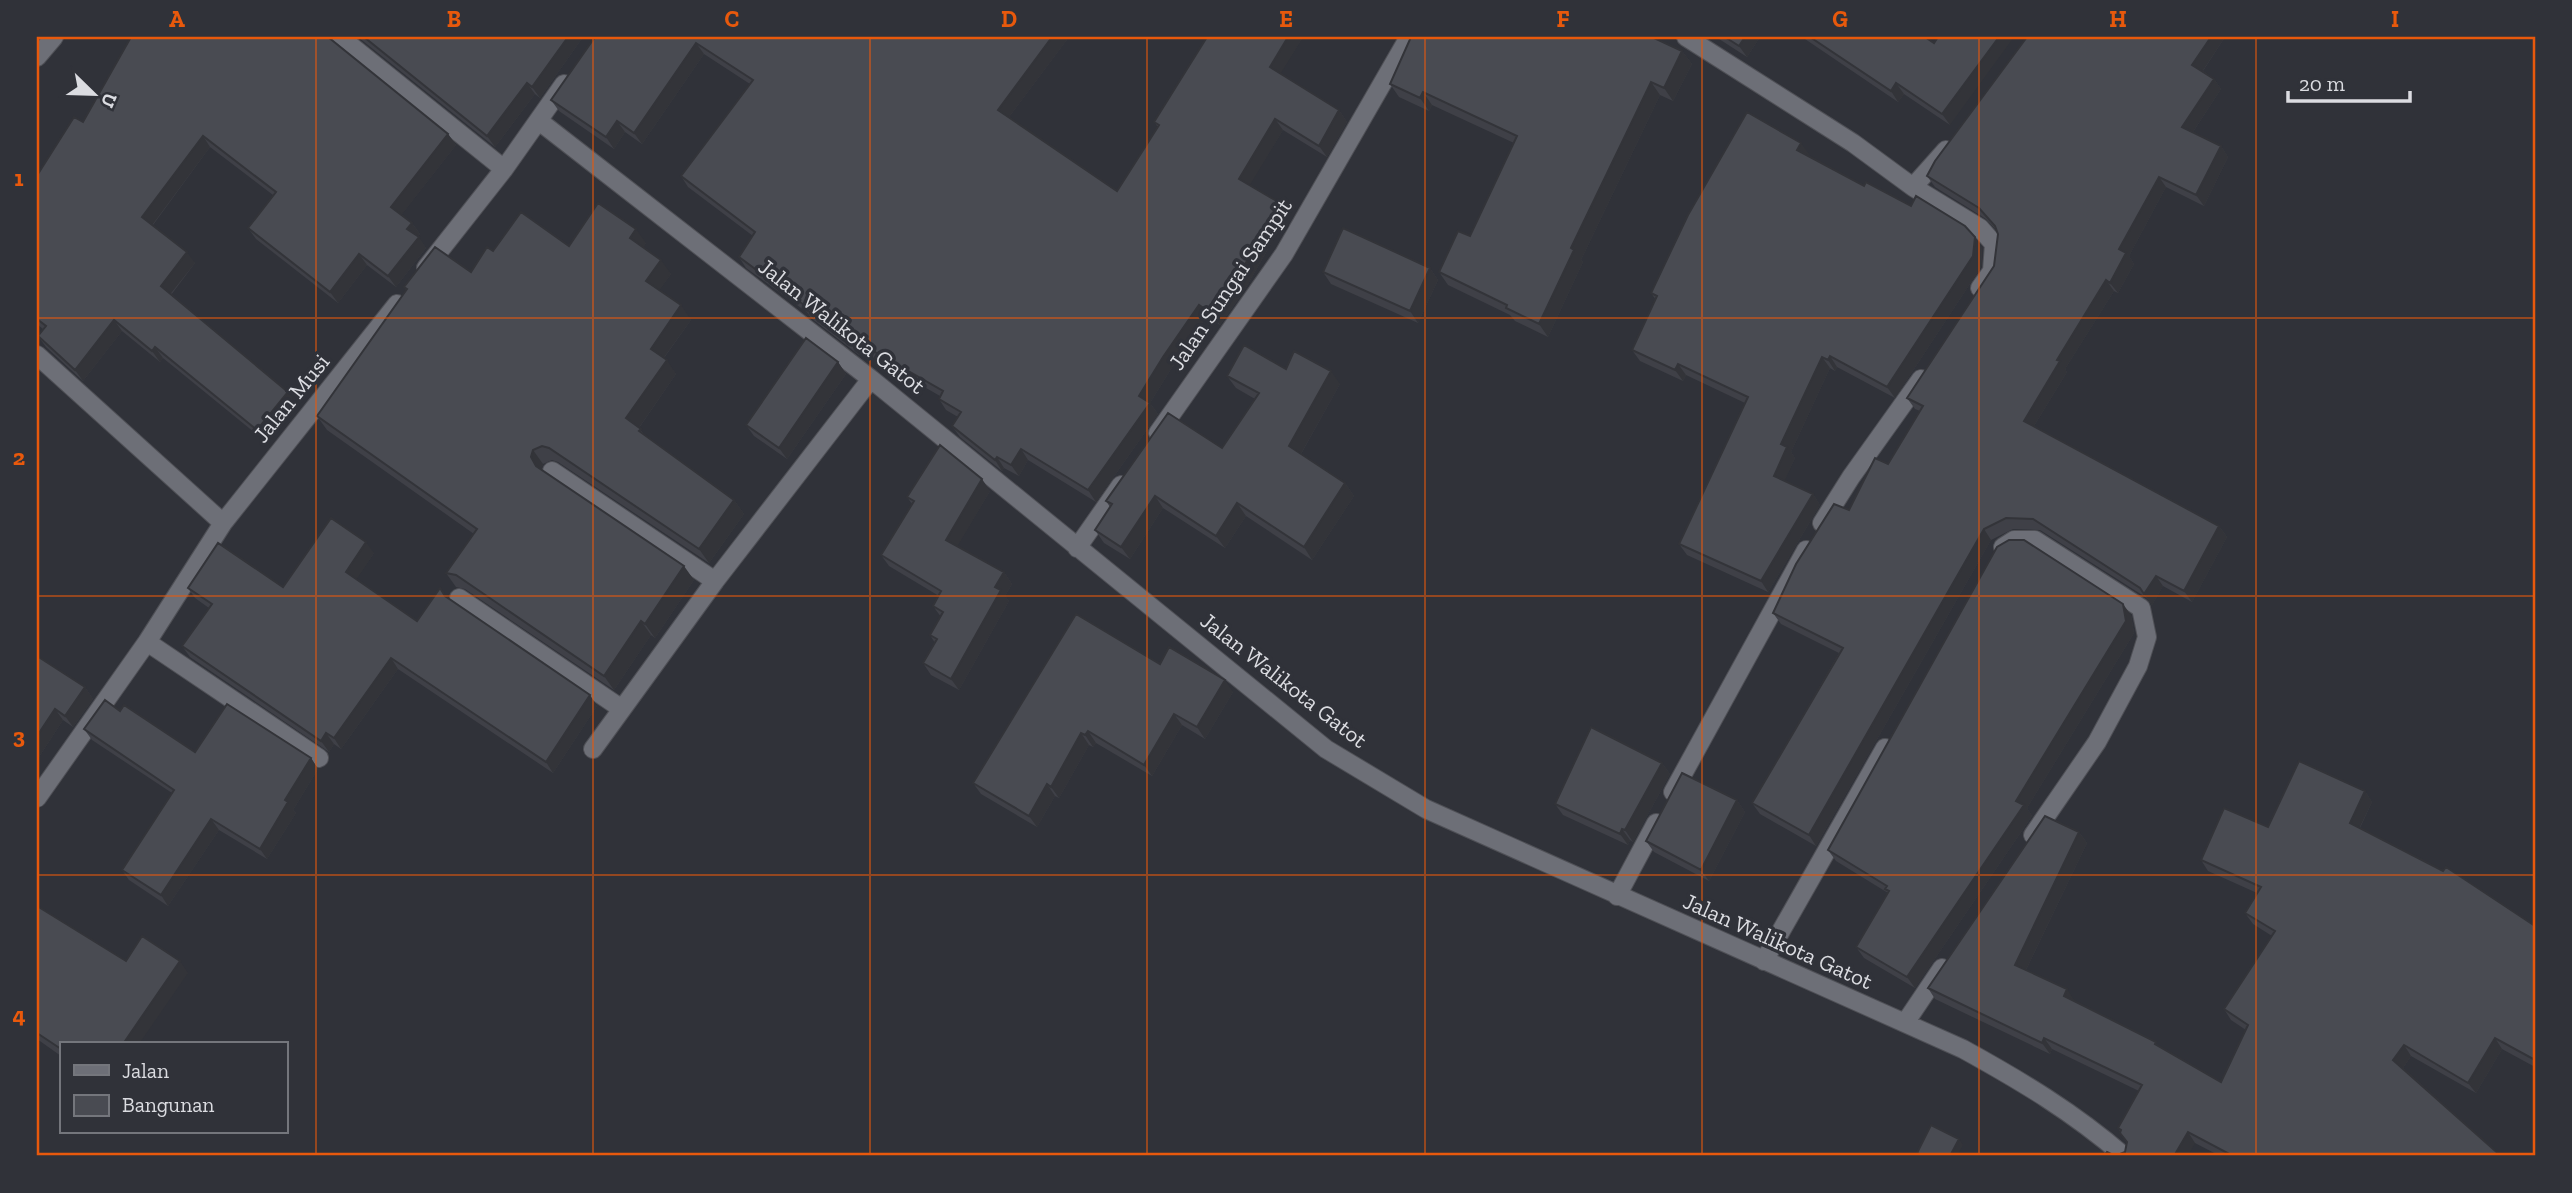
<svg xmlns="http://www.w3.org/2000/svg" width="2572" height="1193" viewBox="0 0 2572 1193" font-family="'Zilla Slab',serif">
  <rect width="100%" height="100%" fill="#303239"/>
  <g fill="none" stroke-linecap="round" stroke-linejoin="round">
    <g stroke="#4f5056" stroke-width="20">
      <path id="street" d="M 340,37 L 504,169
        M 1686,37 L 1853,143 L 1913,187 L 1946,150
        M 37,57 L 54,37
        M 539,121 L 871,379 L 1326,749 L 1426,809 L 1963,1049 C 2021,1081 2073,1112 2124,1156
        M 1913,187 L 1980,228 L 1994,244 L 1992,271 L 1980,288
        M 426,268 L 504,169 L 564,84
        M 37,355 L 223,523
        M 1158,433 L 1284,254 L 1409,37
        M 552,471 L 715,581
        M 1822,523 L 1851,477 L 1921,379
        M 2003,547 L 2014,540 L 2035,540 L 2141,608 L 2147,637 L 2138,666 L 2097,742 L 2033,835
        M 1077,548 L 1121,485
        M 459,598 L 622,709
        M 147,642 L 319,758
        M 593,749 L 715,581 L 871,379
        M 1673,792 L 1806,550
        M 37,798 L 147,642 L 223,523 L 397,304
        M 1617,896 L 1656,823
        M 1764,961 L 1885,748
        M 1905,1023 L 1942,968"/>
    </g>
    <use href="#street" stroke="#6d6f77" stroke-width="18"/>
  </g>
  <path fill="#3f4047" d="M 131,37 L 330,37 L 330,38 L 448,134 L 456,145 L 401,215 L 412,223 L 420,234 L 418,237 L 426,248 L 396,287 L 367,265 L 338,303 L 256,239 L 248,228 L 273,195 L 210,147 L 153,225 L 195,263 L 171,295 L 296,403 L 265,441 L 163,358 L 160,362 L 122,331 L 83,381 L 46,347 L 38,336 L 43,329 L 37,324 L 37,173 L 38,174 L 83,122 Z
    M 358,37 L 583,37 L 540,98 L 535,94 L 495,147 Z
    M 595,37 L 1069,37 L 1009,117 L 1117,191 L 1158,127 L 1154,122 L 1303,37 L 1280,73 L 1339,110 L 1347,122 L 1327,157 L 1283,130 L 1249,185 L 1280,203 L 1288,214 L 1244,291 L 1220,325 L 1207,316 L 1171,369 L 1150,403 L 1158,414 L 1096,502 L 1028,460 L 1019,476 L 1004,468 L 1002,471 L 960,437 L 952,426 L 958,417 L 946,410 L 939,399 L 940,396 L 862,351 L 859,355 L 811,318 L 808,313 L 746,268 L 739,257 L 753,236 L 688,187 L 681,176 L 750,84 L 704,54 L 642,144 L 625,132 L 614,149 L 559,111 L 551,100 Z
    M 1716,37 L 1760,37 L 1747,57 Z
    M 1802,37 L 1925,37 L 1950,125 L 1904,94 L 1898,102 Z
    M 2027,37 L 2225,37 L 2203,71 L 2214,79 L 2221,89 L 2193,132 L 2221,146 L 2228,157 L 2204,206 L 2166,187 L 2129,256 L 2134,264 L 2118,293 L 2114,291 L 2065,369 L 2067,372 L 2034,426 L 2219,526 L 2227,537 L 2192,602 L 2163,586 L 2152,605 L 2147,598 L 2040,530 L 2013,529 L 1991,540 L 1816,846 L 1760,814 L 1752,803 L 1839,653 L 1781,624 L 1773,613 L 1849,510 L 1888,464 L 1920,411 L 1915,409 L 1907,398 L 1994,266 L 1998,234 L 1996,230 L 1986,219 L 1935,187 L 1927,176 Z
    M 1682,51 L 1692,64 L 1673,101 L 1660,95 L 1581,260 L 1583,262 L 1548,337 L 1515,321 L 1510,315 L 1448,285 L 1439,272 L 1470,236 L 1514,143 L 1432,105 L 1429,111 L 1399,97 L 1390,84 Z
    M 1809,154 L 1808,156 L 1864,186 L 1982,248 L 1981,267 L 1895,398 L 1837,367 L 1835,371 L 1830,368 L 1791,452 L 1795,458 L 1784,481 L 1813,494 L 1820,505 L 1768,592 L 1687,555 L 1679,544 L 1745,403 L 1686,375 L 1683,381 L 1640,361 L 1632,350 L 1656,300 L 1651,293 Z
    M 646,243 L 643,247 L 671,274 L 659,290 L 691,320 L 664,358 L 676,374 L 639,428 L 646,437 L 734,500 L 744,514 L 709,563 L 558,462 L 552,460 L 543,464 L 541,470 L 694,580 L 655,638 L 651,635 L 614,690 L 465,589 L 456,587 L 446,573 L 474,534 L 327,430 L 317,416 L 406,290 L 404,287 L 471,272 L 493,251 L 569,246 Z
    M 1430,268 L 1438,280 L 1418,323 L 1331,284 L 1323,272 Z
    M 838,362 L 846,374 L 787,459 L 754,436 L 746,425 Z
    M 1286,369 L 1340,384 L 1301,454 L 1345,483 L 1354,496 L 1312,560 L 1246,516 L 1225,548 L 1163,508 L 1130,559 L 1104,543 L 1095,530 L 1110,507 L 1106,501 L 1222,448 L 1255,399 L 1236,388 L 1227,376 Z
    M 990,491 L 957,546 L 1004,572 L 1012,584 L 1005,596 L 1009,601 L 959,690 L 931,675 L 923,663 L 935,643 L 930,635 L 941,617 L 933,606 L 939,596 L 889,566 L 881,555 L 912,504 L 907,497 Z
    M 374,553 L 356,579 L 417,621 L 440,588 L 447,598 L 597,706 L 553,773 L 398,669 L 341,749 L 334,744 L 329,752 L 190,657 L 182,646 L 209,608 L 195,598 L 188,588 L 283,587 Z
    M 2131,615 L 2134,633 L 2027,808 L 2032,816 L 1915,988 L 1864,958 L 1856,947 L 1888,893 L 1836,861 L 1828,850 Z
    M 37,656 L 85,687 L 93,699 L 73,727 L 63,720 L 37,760 Z
    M 1160,664 L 1233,692 L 1205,739 L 1182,725 L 1152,776 L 1096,743 L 1093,747 L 1089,745 L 1059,798 L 1055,796 L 1037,827 L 981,794 L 973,783 Z
    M 120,711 L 195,752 L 311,758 L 318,769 L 293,810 L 296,813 L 267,859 L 219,830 L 168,906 L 129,880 L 122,870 L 172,793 L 92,740 L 84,729 Z
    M 1662,763 L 1670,774 L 1633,842 L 1630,840 L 1628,845 L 1563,815 L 1555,804 Z
    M 2365,791 L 2372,802 L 2360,828 L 2535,926 L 2535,1067 L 2502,1049 L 2476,1093 L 2411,1056 L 2403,1068 L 2501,1156 L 2220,1156 L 2195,1143 L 2125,1152 L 2127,1143 L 2118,1128 L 2139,1091 L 2052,1049 L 2050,1054 L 1935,999 L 1928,988 L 2079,832 L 2087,843 L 2026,970 L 2074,1000 L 2074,1001 L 2160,1047 L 2221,1082 L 2246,1030 L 2231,1020 L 2224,1009 L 2272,936 L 2253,924 L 2245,913 L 2257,893 L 2208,871 L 2201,860 L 2268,827 Z
    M 1737,800 L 1745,812 L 1709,881 L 1654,852 L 1646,841 Z
    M 37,906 L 126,961 L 188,973 L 61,1044 L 61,1056 L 37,1039 Z"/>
  <path fill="#333439" d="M 568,37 L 583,37 L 540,98 L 532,87 Z
    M 1052,37 L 1069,37 L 1006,121 L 998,110 Z
    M 1288,37 L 1303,37 L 1278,78 L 1270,67 Z
    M 1745,37 L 1760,37 L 1747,57 L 1739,46 Z
    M 1999,37 L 2014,37 L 1950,125 L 1942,114 Z
    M 2211,37 L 2225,37 L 2200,75 L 2192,65 Z
    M 696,43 L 704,54 L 642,144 L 634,133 Z
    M 1682,51 L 1692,64 L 1673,101 L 1664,88 Z
    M 2214,79 L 2221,89 L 2189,138 L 2182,127 Z
    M 1651,82 L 1660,95 L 1581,260 L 1583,262 L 1548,337 L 1539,324 L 1571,248 Z
    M 527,83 L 535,94 L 495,147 L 487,136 Z
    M 1896,83 L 1904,94 L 1898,102 L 1891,91 Z
    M 1423,92 L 1432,105 L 1429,111 L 1420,98 Z
    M 1339,110 L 1347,122 L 1327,157 L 1319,146 Z
    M 1275,119 L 1283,130 L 1247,190 L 1239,179 Z
    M 617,121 L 625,132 L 614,149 L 606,137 Z
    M 448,134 L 456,145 L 399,218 L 391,207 Z
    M 203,136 L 210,147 L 150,228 L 142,217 Z
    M 1801,143 L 1809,154 L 1805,161 L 1797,150 Z
    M 2221,146 L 2228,157 L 2204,206 L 2196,195 Z
    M 2159,177 L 2166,187 L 2129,256 L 2134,264 L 2118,293 L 2110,283 L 2119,249 Z
    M 1280,203 L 1288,214 L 1244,291 L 1220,325 L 1212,314 Z
    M 412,223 L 420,234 L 415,241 L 407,229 Z
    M 636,229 L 646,243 L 640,252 L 630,238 Z
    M 419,237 L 426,248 L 396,287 L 388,276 Z
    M 1975,237 L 1982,248 L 1981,267 L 1895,398 L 1887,387 Z
    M 187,252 L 195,263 L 168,297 L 161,286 Z
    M 359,254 L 367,265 L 338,303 L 330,292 Z
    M 661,260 L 671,274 L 656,295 L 646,281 Z
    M 1430,268 L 1438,280 L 1418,323 L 1410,311 Z
    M 2106,280 L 2114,291 L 2065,369 L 2067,372 L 2031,431 L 2024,421 L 2057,360 Z
    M 681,305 L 691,320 L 660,363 L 651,349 Z
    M 1199,305 L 1207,316 L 1171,369 L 1150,403 L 1158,414 L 1096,502 L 1088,490 L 1139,396 L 1163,357 Z
    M 114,320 L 122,331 L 83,381 L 75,370 Z
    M 854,340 L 862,351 L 859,355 L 851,344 Z
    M 155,347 L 163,358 L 160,362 L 152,351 Z
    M 1830,356 L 1837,367 L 1835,371 L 1828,360 Z
    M 1822,357 L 1830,368 L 1791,452 L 1795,458 L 1782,487 L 1774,476 L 1781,444 Z
    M 667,360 L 676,374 L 636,432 L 626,418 Z
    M 838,362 L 846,374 L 787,459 L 779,448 Z
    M 1678,364 L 1686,375 L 1683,381 L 1675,370 Z
    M 1331,371 L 1340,384 L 1298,459 L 1289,446 Z
    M 288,392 L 296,403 L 265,441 L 257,430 Z
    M 1021,449 L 1028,460 L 1019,476 L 1011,465 Z
    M 533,450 L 543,464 L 541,471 L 536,466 L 531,457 Z
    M 997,457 L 1004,468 L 1002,471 L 995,460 Z
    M 982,479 L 990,491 L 954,552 L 946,540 Z
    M 1345,483 L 1354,496 L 1312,560 L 1304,547 Z
    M 1813,494 L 1820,505 L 1768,592 L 1761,581 Z
    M 1155,496 L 1163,508 L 1130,559 L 1121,547 Z
    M 734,500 L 744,514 L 709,563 L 699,549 Z
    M 1237,503 L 1246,516 L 1225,548 L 1216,536 Z
    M 2219,526 L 2227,537 L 2192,602 L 2184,591 Z
    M 1984,529 L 1991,540 L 1816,846 L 1809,835 Z
    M 366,542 L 374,553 L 354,583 L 346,572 Z
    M 684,566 L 694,580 L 655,638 L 645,624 Z
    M 1004,572 L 1012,584 L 1005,596 L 1009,601 L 959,690 L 951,679 L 995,587 Z
    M 2156,576 L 2163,586 L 2152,605 L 2144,594 Z
    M 2123,604 L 2131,615 L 2134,633 L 2027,808 L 2032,816 L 1915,988 L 1907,977 L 2016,801 Z
    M 641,621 L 651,635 L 614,690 L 604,676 Z
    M 391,658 L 398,669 L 341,749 L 334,738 Z
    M 1225,680 L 1233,692 L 1205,739 L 1197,727 Z
    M 85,687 L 93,699 L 73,727 L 65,716 Z
    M 590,695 L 597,706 L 553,773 L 546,762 Z
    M 55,709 L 63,720 L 37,760 L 37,736 Z
    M 1174,714 L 1182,725 L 1152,776 L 1144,765 Z
    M 1088,731 L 1096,743 L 1093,747 L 1085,735 Z
    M 326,733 L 334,744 L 329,752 L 321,741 Z
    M 1081,733 L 1089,745 L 1059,798 L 1051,787 Z
    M 311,758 L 318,769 L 293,810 L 296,813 L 267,859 L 260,849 L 285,800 Z
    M 1662,763 L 1670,774 L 1633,842 L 1625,830 Z
    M 1047,784 L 1055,796 L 1037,827 L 1029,816 Z
    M 2365,791 L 2372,802 L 2357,833 L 2350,823 Z
    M 1737,800 L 1745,812 L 1709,881 L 1701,870 Z
    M 211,819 L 219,830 L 168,906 L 161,895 Z
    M 1622,829 L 1630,840 L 1628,845 L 1620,834 Z
    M 2079,832 L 2087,843 L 2023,976 L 2015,965 Z
    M 180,961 L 188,973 L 139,1044 L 123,1044 Z
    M 2067,989 L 2074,1000 L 2071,1007 L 2064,996 Z
    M 2044,1038 L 2052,1049 L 2050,1054 L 2042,1043 Z
    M 2495,1038 L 2502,1049 L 2476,1093 L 2468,1083 Z
    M 2404,1045 L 2411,1056 L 2401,1071 L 2393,1060 Z
    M 2188,1132 L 2195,1143 L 2188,1156 L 2174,1156 Z
    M 1959,1139 L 1963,1145 L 1957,1156 L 1950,1156 Z"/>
  <path fill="#494b52" stroke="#333439" stroke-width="2" d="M 131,37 L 328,37 L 448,134 L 391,207 L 412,223 L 407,229 L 419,237 L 388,276 L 359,254 L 330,292 L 248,228 L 276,192 L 203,136 L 142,217 L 187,252 L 161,286 L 288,392 L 257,430 L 155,347 L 152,351 L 114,320 L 75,370 L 38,336 L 46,326 L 37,319 L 37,173 L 38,174 L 74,117 L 83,122 Z
    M 364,37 L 568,37 L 532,87 L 527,83 L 487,136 Z
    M 595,37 L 1052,37 L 998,110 L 1117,191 L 1159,125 L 1154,122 L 1207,37 L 1288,37 L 1270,67 L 1339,110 L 1319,146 L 1275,119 L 1239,179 L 1280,203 L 1236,280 L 1212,314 L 1199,305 L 1163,357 L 1139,396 L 1150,403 L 1088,490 L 1021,449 L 1011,465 L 997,457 L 995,460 L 952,426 L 961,412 L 939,399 L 943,391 L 854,340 L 851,344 L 803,307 L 804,305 L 739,257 L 755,232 L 681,176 L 753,80 L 696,43 L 634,133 L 617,121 L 606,137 L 551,100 Z
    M 1411,37 L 1652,37 L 1682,51 L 1664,88 L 1651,82 L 1571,248 L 1574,250 L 1539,324 L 1506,308 L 1507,305 L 1439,272 L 1458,231 L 1470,236 L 1517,136 L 1423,92 L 1420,98 L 1390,84 Z
    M 1725,37 L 1745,37 L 1739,46 Z
    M 1810,37 L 1925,37 L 1934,43 L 1938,37 L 1999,37 L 1942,114 L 1896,83 L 1891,91 Z
    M 2027,37 L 2211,37 L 2192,65 L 2214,79 L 2182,127 L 2221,146 L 2196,195 L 2159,177 L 2119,249 L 2126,253 L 2110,283 L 2106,280 L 2057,360 L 2060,361 L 2024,421 L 2219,526 L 2184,591 L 2156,576 L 2144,594 L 2140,588 L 2033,519 L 2006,518 L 1984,529 L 1809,835 L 1752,803 L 1843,648 L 1773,613 L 1796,564 L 1834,504 L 1849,510 L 1875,458 L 1888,464 L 1923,406 L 1907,398 L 1994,266 L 1998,234 L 1995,226 L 1979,208 L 1927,176 L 1935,161 Z
    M 1747,112 L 1801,143 L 1797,150 L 1864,186 L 1866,182 L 1911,206 L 1916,196 L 1965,226 L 1975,237 L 1973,256 L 1887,387 L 1830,356 L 1828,360 L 1822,357 L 1781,444 L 1787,447 L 1774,476 L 1813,494 L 1761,581 L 1679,544 L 1748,397 L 1678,364 L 1675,370 L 1632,350 L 1657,296 L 1651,293 L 1688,215 Z
    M 598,203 L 636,229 L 630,238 L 661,260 L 646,281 L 681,305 L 651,349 L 667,360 L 626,418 L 641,429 L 639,431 L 734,500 L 699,549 L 549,448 L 542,446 L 533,450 L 531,457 L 536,466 L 684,566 L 645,624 L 641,621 L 604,676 L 456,575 L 446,573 L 477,529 L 317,416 L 407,289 L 404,287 L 435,247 L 471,272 L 487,247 L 493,251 L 521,212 L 569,246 Z
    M 1343,228 L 1430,268 L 1410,311 L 1323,272 Z
    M 806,338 L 838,362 L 779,448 L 746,425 Z
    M 1244,345 L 1286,369 L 1294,351 L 1331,371 L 1289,446 L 1345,483 L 1304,547 L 1237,503 L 1216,536 L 1155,496 L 1121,547 L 1095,530 L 1112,504 L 1106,501 L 1168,413 L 1222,448 L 1259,393 L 1227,376 Z
    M 940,445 L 982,479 L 946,540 L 1004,572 L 995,587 L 1001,590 L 951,679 L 923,663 L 937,639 L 930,635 L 943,612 L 933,606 L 941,591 L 881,555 L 914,501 L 907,497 Z
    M 331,518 L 366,542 L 346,572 L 417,621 L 440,588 L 445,596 L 590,695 L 546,762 L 391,658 L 334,738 L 326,733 L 321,741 L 182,646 L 212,604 L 188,588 L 218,543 L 283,587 Z
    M 2009,540 L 2024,540 L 2123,604 L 2126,621 L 2016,801 L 2024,805 L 1907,977 L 1856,947 L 1889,891 L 1885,889 L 1887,886 L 1828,850 L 1997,547 Z
    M 1076,614 L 1160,664 L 1169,647 L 1225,680 L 1197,727 L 1174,714 L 1144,765 L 1088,731 L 1085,735 L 1081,733 L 1051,787 L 1047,784 L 1029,816 L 973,783 Z
    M 37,656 L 85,687 L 65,716 L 55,709 L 37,736 Z
    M 105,700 L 120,711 L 124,705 L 195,752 L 227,704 L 311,758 L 285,800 L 288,802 L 260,849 L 211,819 L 161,895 L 122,870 L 174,790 L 84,729 Z
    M 1591,727 L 1662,763 L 1625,830 L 1622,829 L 1620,834 L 1555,804 Z
    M 2299,761 L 2365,791 L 2350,823 L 2443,871 L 2446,867 L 2535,926 L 2535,1060 L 2495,1038 L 2468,1083 L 2404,1045 L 2393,1060 L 2501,1156 L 2233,1156 L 2188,1132 L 2174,1156 L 2115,1156 L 2125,1152 L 2127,1142 L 2120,1133 L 2121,1130 L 2118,1128 L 2142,1085 L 2044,1038 L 2042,1043 L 1928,988 L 2045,816 L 2079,832 L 2015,965 L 2067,989 L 2064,996 L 2156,1042 L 2155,1044 L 2221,1082 L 2248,1025 L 2224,1009 L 2275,931 L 2245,913 L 2261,887 L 2201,860 L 2224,808 L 2268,827 Z
    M 1682,773 L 1737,800 L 1701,870 L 1646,841 Z
    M 37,906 L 126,961 L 142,936 L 180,961 L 123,1044 L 61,1044 L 61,1049 L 37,1033 Z
    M 1931,1125 L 1959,1139 L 1950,1156 L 1923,1156 L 1917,1153 Z
    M 2107,1152 L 2115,1156 L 2104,1156 Z"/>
  <path fill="none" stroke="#e8590c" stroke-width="2" stroke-opacity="0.55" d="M 316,37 L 316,1156M 593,37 L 593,1156M 870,37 L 870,1156M 1147,37 L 1147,1156M 1425,37 L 1425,1156M 1702,37 L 1702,1156M 1979,37 L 1979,1156M 2256,37 L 2256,1156M 37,318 L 2535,318M 37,596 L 2535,596M 37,875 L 2535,875"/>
  <g text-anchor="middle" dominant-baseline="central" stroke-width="7" stroke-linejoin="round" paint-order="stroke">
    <g font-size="23" fill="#dbdce1" stroke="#303239">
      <text transform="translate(1230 284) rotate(-56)">Jalan Sungai Sampit</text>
      <text transform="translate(842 326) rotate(38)">Jalan Walikota Gatot</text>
      <text transform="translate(291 398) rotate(-51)">Jalan Musi</text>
      <text transform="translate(1284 680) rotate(38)">Jalan Walikota Gatot</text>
      <text transform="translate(1778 941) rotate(24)">Jalan Walikota Gatot</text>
    </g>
  </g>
  <rect width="2572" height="1193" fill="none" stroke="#303239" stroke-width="77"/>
  <rect x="60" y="1042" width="228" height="91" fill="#303239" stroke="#74767c" stroke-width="2"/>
  <rect x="74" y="1065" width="35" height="10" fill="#6d6f77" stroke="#74767c" stroke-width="2"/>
  <text x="122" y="1078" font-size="21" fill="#dbdce1">Jalan</text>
  <rect x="74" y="1095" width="35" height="21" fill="#494b52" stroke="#74767c" stroke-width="2"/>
  <text x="122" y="1112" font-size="21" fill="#dbdce1">Bangunan</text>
  <g transform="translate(94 94) rotate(113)" stroke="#303239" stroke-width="5" paint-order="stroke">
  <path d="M0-5L12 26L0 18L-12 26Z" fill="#dbdce1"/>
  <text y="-10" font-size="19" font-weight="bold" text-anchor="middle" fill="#dbdce1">U</text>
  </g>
  <path d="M2288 91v10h122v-10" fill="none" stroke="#dbdce1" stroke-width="3.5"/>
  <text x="2299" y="91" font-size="21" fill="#dbdce1" stroke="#303239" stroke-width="5" paint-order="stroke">20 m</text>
  <rect x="38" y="38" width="2496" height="1116" fill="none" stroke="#e8590c" stroke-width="2.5"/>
  <g font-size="23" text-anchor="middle" font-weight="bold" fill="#e8590c">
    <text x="177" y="27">A</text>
    <text x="454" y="27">B</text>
    <text x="732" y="27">C</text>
    <text x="1009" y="27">D</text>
    <text x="1286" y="27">E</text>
    <text x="1563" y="27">F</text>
    <text x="1840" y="27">G</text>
    <text x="2118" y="27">H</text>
    <text x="2395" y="27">I</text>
    <text x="19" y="186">1</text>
    <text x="19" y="465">2</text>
    <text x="19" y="744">3</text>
    <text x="19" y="1023">4</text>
  </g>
</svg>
